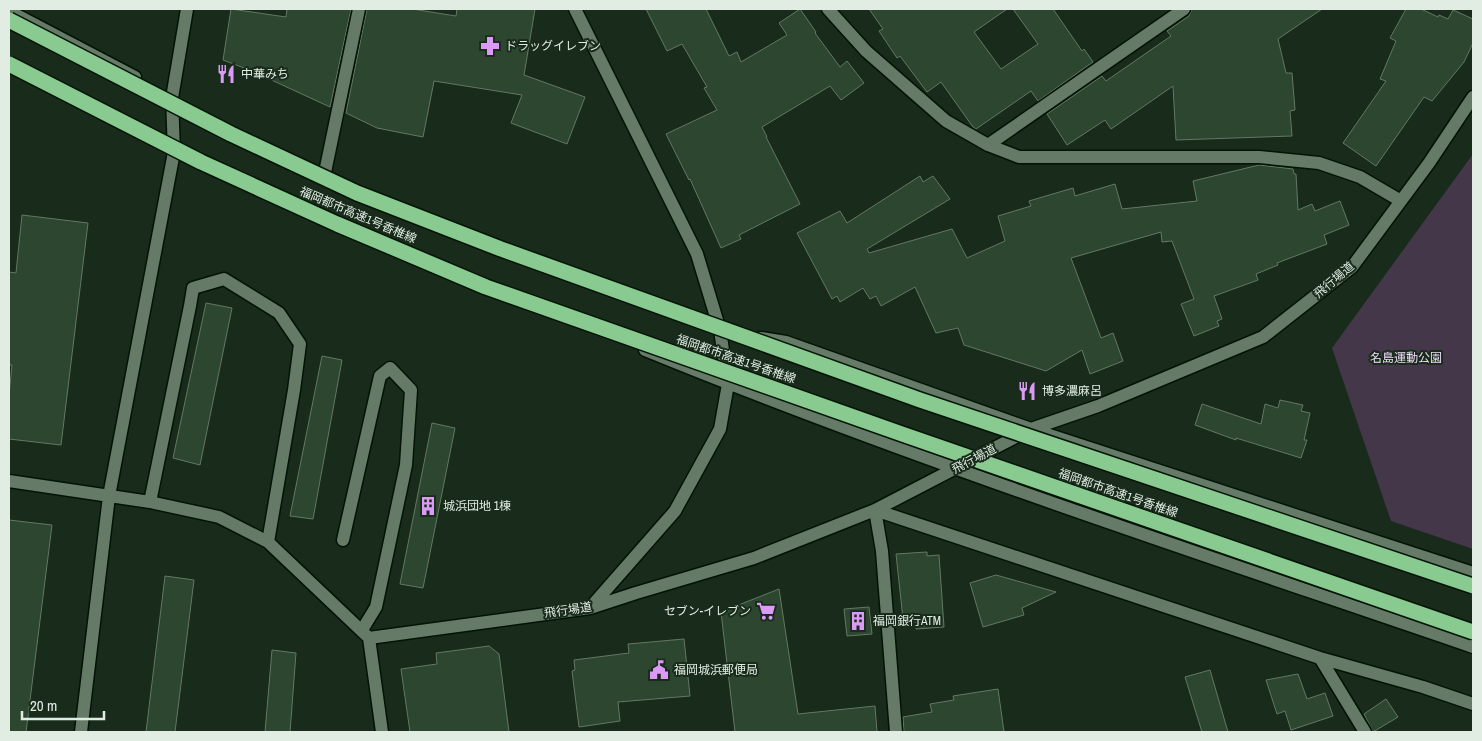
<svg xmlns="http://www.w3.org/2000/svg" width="1482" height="741" viewBox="0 0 1482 741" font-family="'Archivo Narrow','Noto Sans JP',sans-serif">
  <rect width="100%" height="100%" fill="#192c1b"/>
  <path fill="#433749" d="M 1473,154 L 1473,549 L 1391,521 L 1332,348 Z"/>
  <path fill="#2c462f" stroke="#637865" d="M 231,9 L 286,17 L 287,9 L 351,9 L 330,107 L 252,71 L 223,60 Z
    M 367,9 L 412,9 L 456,16 L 457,9 L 535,9 L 524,75 L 585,97 L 567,144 L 511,123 L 522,95 L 434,81 L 423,137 L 377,128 L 346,113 Z
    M 646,9 L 706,9 L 729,56 L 737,52 L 741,62 L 787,35 L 779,23 L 800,9 L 816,32 L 815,33 L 840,67 L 847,61 L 864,83 L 841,100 L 830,86 L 762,127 L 767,137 L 766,137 L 800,204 L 739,235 L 741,239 L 721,248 L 690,179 L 689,180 L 666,134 L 717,110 L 704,88 L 707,87 L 682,44 L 667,51 Z
    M 869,9 L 1007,9 L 974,32 L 1001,69 L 1038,44 L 1013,9 L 1053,9 L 1082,51 L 1084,49 L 1093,62 L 1038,101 L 1031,91 L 976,129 L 973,127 L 941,82 L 927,92 L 900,56 L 897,58 L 879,31 L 883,29 Z
    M 1192,9 L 1322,9 L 1278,39 L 1286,73 L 1292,73 L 1295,110 L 1290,111 L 1292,136 L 1176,140 L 1173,86 L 1111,129 L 1105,120 L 1067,145 L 1047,114 L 1102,76 L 1106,81 L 1171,36 L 1167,31 L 1189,16 Z
    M 1406,9 L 1421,9 L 1438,17 L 1439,15 L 1448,19 L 1453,10 L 1473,19 L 1473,43 L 1464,62 L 1432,101 L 1424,97 L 1376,166 L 1343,143 L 1386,81 L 1380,79 L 1396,41 L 1390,38 Z
    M 1259,165 L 1293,169 L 1294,174 L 1296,174 L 1298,210 L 1312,204 L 1315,211 L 1340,201 L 1349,225 L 1324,235 L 1327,244 L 1277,263 L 1278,265 L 1256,274 L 1258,280 L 1214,296 L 1222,319 L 1217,321 L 1219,326 L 1194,336 L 1181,304 L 1194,299 L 1172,241 L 1162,242 L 1161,232 L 1071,258 L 1101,338 L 1113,333 L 1123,361 L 1090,374 L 1082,350 L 1046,371 L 964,345 L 958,328 L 936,333 L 915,287 L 881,306 L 876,296 L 870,299 L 863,288 L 840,302 L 837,296 L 832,299 L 797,233 L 840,211 L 847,223 L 920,176 L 923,182 L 933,176 L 950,199 L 867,249 L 869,253 L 952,229 L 967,258 L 1005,241 L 998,216 L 1031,206 L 1029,201 L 1073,188 L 1075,196 L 1115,184 L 1122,209 L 1197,201 L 1193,181 Z
    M 22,215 L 88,223 L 61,445 L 9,439 L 9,396 L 12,365 L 9,365 L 9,272 L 16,273 Z
    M 206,303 L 232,308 L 200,465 L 173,458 Z
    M 322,356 L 342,360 L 313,519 L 290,516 Z
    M 1280,400 L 1303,405 L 1301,411 L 1310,413 L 1304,440 L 1307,440 L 1301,458 L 1236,438 L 1236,440 L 1195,425 L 1202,404 L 1261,424 L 1265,404 L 1278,408 Z
    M 432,423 L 455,428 L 423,588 L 400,584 Z
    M 9,520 L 52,525 L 26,732 L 9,732 Z
    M 927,552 L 927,556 L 939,555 L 944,627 L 916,629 L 915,618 L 903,619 L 896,554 Z
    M 996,575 L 1056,592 L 1022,608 L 1024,615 L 983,627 L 970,583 Z
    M 165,576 L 194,580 L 175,732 L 146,732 Z
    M 779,589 L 798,714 L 875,706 L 877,732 L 735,732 L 721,612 Z
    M 869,607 L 872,634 L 847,636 L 844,609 Z
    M 684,639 L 690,696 L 618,702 L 620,721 L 579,727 L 572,671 L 575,670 L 574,660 L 629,653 L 628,644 Z
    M 489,646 L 499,654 L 509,732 L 410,732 L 401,669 L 437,664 L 436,653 Z
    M 272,650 L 296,653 L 290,732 L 265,732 Z
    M 1210,670 L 1228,732 L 1202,732 L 1185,677 Z
    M 1298,674 L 1307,699 L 1325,693 L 1333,716 L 1291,730 L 1285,711 L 1277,714 L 1266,680 Z
    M 998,689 L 1004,732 L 904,732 L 903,717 L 932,712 L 930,704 L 954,700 L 953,696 Z
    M 1386,699 L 1398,717 L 1373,732 L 1364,714 Z"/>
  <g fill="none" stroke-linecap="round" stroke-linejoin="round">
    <g stroke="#031406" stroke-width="15">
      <path id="minor" d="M 575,9 L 697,254 L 720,330 L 728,384 L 720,429 L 675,511 L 590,608
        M 828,9 L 866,51 L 946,121 L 988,145 L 1019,157 L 1259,157 L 1319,163 L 1360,177 L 1401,201
        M 9,11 L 135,77
        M 988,145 L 1184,9
        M 324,177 L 359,9
        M 761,338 L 786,342 L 1031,429 L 1473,573
        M 645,350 C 917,461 1196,552 1473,647
        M 9,481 L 150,502 L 219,517 L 268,542 L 367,636
        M 150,502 L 190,306 L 193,288 L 224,279 L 279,313 L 300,344 L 294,390 L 268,542
        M 343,540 L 380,376 L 390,368 L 411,390 L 406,465 L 376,607 L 362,630
        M 369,638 L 590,608 L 636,593 L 754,558 L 875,510 L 1031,429 L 1098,406 L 1263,337 L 1352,267 L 1429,163 L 1473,97
        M 369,638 L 382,732
        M 1320,658 L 1365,732
        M 81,732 L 109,496 L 174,152 L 172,98 L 187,9
        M 896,732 L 882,551 L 875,510 L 1320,658 L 1423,687 L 1473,704"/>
    </g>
    <use href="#minor" stroke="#657a67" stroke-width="12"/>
    <g stroke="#031406" stroke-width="18" stroke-linecap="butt">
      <path id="highway-bridge" d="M 9,20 L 231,134 L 357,193 L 501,249 L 920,400 L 1473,586
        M 9,64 L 201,162 L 337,224 L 486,287 L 902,434 L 1473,632"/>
    </g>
    <use href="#highway-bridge" stroke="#88ca90" stroke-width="15"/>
  </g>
  <defs>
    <g id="pharmacy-bare" transform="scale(1.5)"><path d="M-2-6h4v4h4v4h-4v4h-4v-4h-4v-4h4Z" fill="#da9af6" stroke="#192c1b" stroke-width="2.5" paint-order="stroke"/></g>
    <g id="restaurant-bare" transform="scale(1.5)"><path d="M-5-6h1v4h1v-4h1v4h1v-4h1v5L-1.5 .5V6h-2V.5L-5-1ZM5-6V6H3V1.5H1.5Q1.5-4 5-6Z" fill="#da9af6" stroke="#192c1b" stroke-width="2.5" paint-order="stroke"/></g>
    <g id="building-bare" transform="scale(1.5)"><path d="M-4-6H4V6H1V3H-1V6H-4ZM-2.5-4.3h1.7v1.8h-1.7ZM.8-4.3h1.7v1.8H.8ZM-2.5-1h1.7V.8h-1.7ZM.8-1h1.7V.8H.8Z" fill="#da9af6" stroke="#192c1b" stroke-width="2.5" paint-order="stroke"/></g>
    <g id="supermarket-bare" transform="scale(1.5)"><path d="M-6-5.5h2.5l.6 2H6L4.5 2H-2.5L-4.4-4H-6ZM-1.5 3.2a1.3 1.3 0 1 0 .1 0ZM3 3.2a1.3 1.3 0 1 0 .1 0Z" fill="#da9af6" stroke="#192c1b" stroke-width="2.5" paint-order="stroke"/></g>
    <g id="civic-bare" transform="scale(1.5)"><path d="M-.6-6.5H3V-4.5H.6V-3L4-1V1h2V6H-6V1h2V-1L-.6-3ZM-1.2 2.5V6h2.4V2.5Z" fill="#da9af6" stroke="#192c1b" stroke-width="2.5" paint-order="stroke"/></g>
  </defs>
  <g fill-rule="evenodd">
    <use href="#pharmacy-bare" x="490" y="46"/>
    <use href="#restaurant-bare" x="226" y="74"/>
    <use href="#restaurant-bare" x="1027" y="391"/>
    <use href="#building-bare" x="428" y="506"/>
    <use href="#supermarket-bare" x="766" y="611"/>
    <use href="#building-bare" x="858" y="621"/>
    <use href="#civic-bare" x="659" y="670"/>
  </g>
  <g text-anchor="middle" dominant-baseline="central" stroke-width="4" stroke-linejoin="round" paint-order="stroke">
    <g font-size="12" fill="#e1ede2" stroke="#192c1b" text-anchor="start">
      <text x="505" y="46">ドラッグイレブン</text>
      <text x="241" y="74">中華みち</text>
      <text x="1042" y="391">博多濃麻呂</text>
      <text x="443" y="506">城浜団地 1棟</text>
      <text x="751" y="611" text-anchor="end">セブン-イレブン</text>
      <text x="873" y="621">福岡銀行ATM</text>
      <text x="674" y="670">福岡城浜郵便局</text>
    </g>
    <g font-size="12" fill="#e1ede2" stroke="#192c1b">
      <text transform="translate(358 215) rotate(23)">福岡都市高速1号香椎線</text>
      <text transform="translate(1334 280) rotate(-40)">飛行場道</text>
      <text transform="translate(736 359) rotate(19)">福岡都市高速1号香椎線</text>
      <text transform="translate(974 459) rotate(-28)">飛行場道</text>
      <text transform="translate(1118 493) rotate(19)">福岡都市高速1号香椎線</text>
      <text transform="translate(568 610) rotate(-8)">飛行場道</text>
    </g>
    <g font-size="12" fill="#efdaf9" stroke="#192c1b">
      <text x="1406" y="358">名島運動公園</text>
    </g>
  </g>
  <rect width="1482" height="741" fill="none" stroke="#e1ede2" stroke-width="20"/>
  <path d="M22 711v8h82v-8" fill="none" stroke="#e1ede2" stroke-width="2.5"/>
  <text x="30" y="711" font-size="15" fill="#e1ede2" stroke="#192c1b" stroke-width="4" paint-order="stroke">20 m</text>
</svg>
